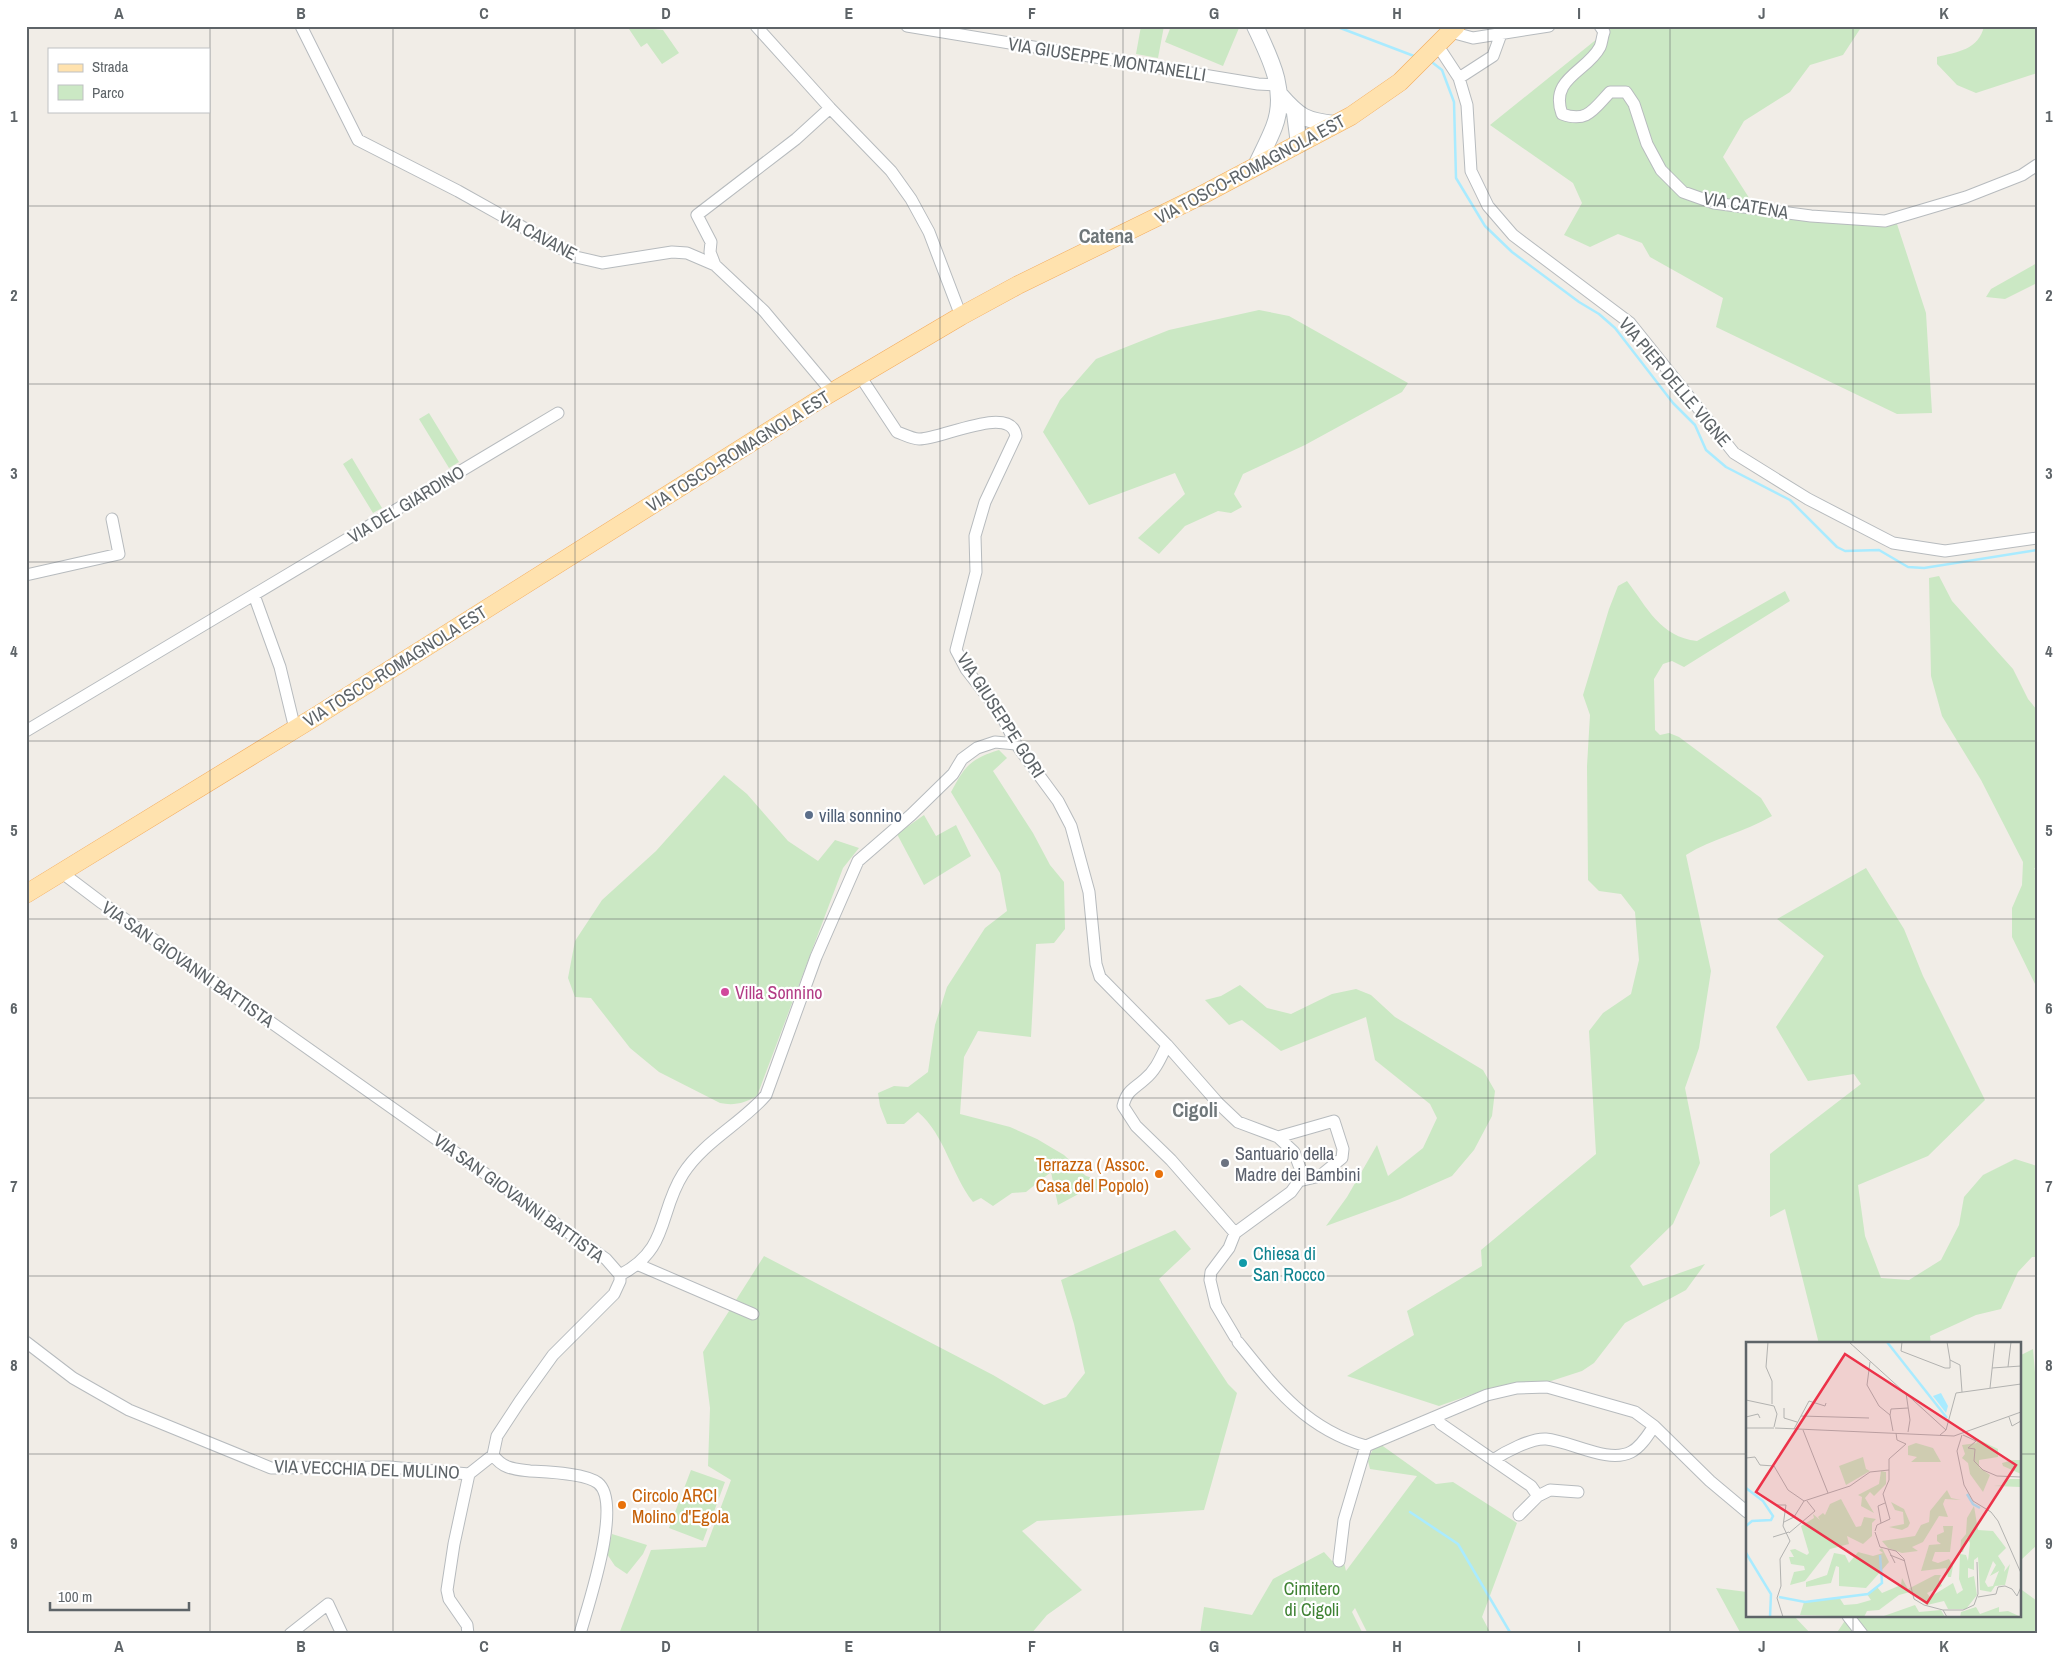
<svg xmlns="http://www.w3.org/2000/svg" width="2063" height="1660" viewBox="0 0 2063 1660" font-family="'Archivo Narrow',sans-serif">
  <rect width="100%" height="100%" fill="#f1ede7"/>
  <path fill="#cbe8c4" d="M 627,26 L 663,30 L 679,53 L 662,64 L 647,43 L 641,47 Z
    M 1141,26 L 1164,26 L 1158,58 L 1136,54 Z
    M 1171,26 L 1234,26 L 1239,28 L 1223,66 L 1165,42 Z
    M 1613,26 L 1862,26 L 1843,55 L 1810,65 L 1790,92 L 1744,121 L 1723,157 L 1760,215 L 1897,224 L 1926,313 L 1932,413 L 1897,414 L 1716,327 L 1723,298 L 1650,257 L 1642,243 L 1618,234 L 1590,247 L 1564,235 L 1582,203 L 1573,183 L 1490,125 Z
    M 1984,26 L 2037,26 L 2037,73 L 1976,93 L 1957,85 L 1937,64 L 1937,57 C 1957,52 1979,50 1984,26 Z
    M 2037,263 L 2037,283 L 2005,299 L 1986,297 L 1991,289 Z
    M 1259,310 L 1289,316 L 1408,383 L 1402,392 L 1305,445 L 1243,474 L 1234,494 L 1242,507 L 1231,513 L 1218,511 L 1185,526 L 1159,554 L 1138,538 L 1185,494 L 1175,473 L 1089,505 L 1043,432 L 1060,400 L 1096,359 L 1169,330 Z
    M 429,413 L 459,462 L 449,468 L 419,419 Z
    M 352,458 L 382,508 L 373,513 L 343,464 Z
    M 1939,576 L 1952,601 L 2013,669 L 2028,699 L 2037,710 L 2037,869 L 2034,868 L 2037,874 L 2037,988 L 2012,937 L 2012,908 L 2022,885 L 2023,862 L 1981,780 L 1942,716 L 1931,676 L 1929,578 Z
    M 1627,581 C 1647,607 1660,637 1697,641 L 1785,591 L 1790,601 L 1684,667 L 1672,661 L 1663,664 L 1654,679 L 1655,730 L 1660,735 L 1669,733 L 1679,737 L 1761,798 L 1772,816 C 1745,832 1713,838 1686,855 L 1711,971 L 1699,1048 L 1685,1088 L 1700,1163 L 1673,1224 L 1630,1266 L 1643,1286 L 1705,1264 L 1686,1290 L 1625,1323 L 1594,1363 L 1582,1371 L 1545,1383 L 1533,1381 L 1490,1388 L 1439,1406 L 1347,1376 L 1414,1335 L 1407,1311 L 1482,1266 L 1481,1250 L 1596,1154 L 1589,1031 L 1603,1013 L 1631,994 L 1639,960 L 1635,912 L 1621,894 L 1599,891 L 1588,880 L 1587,766 L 1590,715 L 1583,695 L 1609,609 L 1618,586 Z
    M 999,750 L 1007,758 L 993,771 L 1033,833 L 1050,865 L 1064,882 L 1065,929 L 1054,943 L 1036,944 L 1031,1037 L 978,1031 L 964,1057 L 960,1114 L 1010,1127 L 1037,1139 L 1064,1155 L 1086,1176 L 1103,1181 L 1121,1180 L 1119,1190 L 1086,1190 L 1058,1205 L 1051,1172 L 1026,1192 L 1012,1193 L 993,1206 L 981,1198 L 973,1202 C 951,1174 945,1135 918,1112 L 904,1124 L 887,1124 L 880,1106 L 878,1093 L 894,1086 L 908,1087 L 928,1072 L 935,1025 L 947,987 L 985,928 L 1007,911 L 1000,873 L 951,792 C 965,766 970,759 999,750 Z
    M 724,775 L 747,794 L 788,841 L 818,861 L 835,840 L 859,848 L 843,868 L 757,1096 C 745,1103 734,1106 720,1103 L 659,1072 L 630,1048 L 591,998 L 575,997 L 568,978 L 575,941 L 602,900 L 656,851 Z
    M 924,815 L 936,836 L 956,825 L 971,856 L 924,885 L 897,834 Z
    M 1866,868 L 1904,929 L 1923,976 L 1985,1100 L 1928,1156 L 1858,1185 L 1865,1236 L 1881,1278 L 1909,1280 L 1941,1260 L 1959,1225 L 1964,1197 L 1983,1175 L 2015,1159 L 2037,1166 L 2037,1257 L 2032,1257 L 2018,1272 L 2001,1309 L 1976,1315 L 1930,1336 L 1931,1344 L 1819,1344 L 1785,1209 L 1770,1217 L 1770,1154 L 1861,1084 L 1854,1074 L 1808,1081 L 1776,1027 L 1824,956 L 1777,919 Z
    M 1240,985 L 1267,1008 L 1291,1014 L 1332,994 L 1356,989 L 1371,995 L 1395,1017 L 1483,1070 L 1495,1091 L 1492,1116 L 1474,1150 L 1452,1176 L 1400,1199 L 1326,1226 L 1347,1197 L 1377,1145 L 1388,1176 L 1423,1148 L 1437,1118 L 1430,1104 L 1375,1060 L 1366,1017 L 1281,1051 L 1242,1020 L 1229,1025 L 1205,1000 L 1221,996 Z
    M 1175,1230 L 1191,1249 L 1159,1279 L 1228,1384 L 1237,1393 L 1204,1510 L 1037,1521 L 1022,1531 L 1082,1590 L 1047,1615 L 1031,1634 L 619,1634 L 651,1550 L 706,1547 L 731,1480 L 708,1466 L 710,1408 L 703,1352 L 764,1256 L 993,1375 L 1044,1405 L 1066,1397 L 1085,1373 L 1074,1324 L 1061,1280 Z
    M 2033,1349 L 2037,1396 L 2037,1545 L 2021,1560 L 2019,1566 L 2019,1356 Z
    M 1380,1444 L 1436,1484 L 1453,1482 L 1517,1523 L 1482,1617 L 1491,1634 L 1368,1634 L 1355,1608 L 1352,1612 L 1362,1632 L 1360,1634 L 1200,1634 L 1204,1607 L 1252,1615 L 1273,1579 L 1324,1552 L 1332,1561 L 1344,1563 L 1346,1571 L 1417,1476 L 1370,1469 L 1368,1461 C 1371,1453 1372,1448 1380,1444 Z
    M 691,1470 L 725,1482 L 703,1541 L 669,1528 Z
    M 612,1534 L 647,1545 L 643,1554 L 627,1574 L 615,1566 L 607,1554 Z
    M 2019,1585 L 2022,1590 L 2037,1601 L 2037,1634 L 1836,1634 L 1848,1616 L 2019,1616 Z
    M 1716,1588 L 1747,1592 L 1747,1616 L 1794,1616 L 1811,1634 L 1741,1634 Z"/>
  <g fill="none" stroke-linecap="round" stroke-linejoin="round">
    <path stroke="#a9ebff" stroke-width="2.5" d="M 1335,26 L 1414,56
      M 1433,63 L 1442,70 L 1454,102 L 1456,178 L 1485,226 L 1512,252 L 1579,302 L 1599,314 L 1615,328 L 1673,403 L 1695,425 L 1706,450 L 1726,467 L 1790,500 L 1837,547 L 1845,551 L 1879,550 L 1908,567 L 1924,568 L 2037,550
      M 1410,1512 L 1458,1544 L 1511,1634"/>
    <g stroke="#b7bbbe" stroke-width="13">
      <path id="minor" d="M 301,26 L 358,140 L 458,191 L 576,257 L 602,263 L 672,252 L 687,253 L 715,265 L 764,311 L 832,392
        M 756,26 L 830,108 L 891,171 L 911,199 L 929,232 L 961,316
        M 907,26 L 1258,84 L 1278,85
        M 1600,26 L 1604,32 C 1602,37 1602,43 1600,47 C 1587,72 1549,78 1562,114 C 1587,123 1593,110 1610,92 L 1626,92 L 1634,104 L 1647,144 L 1661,170 L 1683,192 L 1714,203 L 1811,216 L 1885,221 L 1966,197 L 2022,175 L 2037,165
        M 1451,32 L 1473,38 L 1549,26
        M 1438,46 L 1459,78 L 1467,105 L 1471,171 L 1488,206 L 1513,235 L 1630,323 L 1734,453 L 1808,499 L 1893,543 L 1945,551 L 2037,538
        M 1459,78 L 1493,56 L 1501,34
        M 715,265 L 710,252 L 711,242 L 697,215 L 796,139 L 830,108
        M 860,376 L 897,432 C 903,434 912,439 919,439 C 940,440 1011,403 1016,436 L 985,502 L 975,536 L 976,572 L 956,650 L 966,669 L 1001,714 L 1016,744 L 1058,801 L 1071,826 L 1089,892 L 1096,964 L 1100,977 L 1167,1045 L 1218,1103 L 1238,1122 L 1278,1137 L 1294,1152 L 1300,1168 L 1299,1181 L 1291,1192 L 1235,1233 L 1229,1248 L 1211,1272 L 1210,1280 L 1216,1305 L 1235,1337
        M 26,575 L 119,554 L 112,519
        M 254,595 L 280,667 L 295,729
        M 26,731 L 558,413
        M 61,872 L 102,903 L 606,1259 L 620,1275 L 620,1281 L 614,1294 L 553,1355 L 520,1401 L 497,1436 L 493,1455 C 503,1469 514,1469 530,1471 C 547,1472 585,1473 598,1483 C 623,1503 588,1605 580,1634
        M 1167,1045 C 1161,1057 1156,1070 1145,1079 C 1133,1090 1127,1090 1123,1106 L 1136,1126 L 1171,1160 L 1235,1233
        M 1278,1137 L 1334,1121 L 1343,1149 L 1342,1158 L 1320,1176 L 1299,1181
        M 639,1265 L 753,1314
        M 620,1275 C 670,1249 658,1213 683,1174 C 703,1142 742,1123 766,1095 L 816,957 L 858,861 L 911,815 L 953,774 L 962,759 L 977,748 L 995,742 L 1016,744
        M 26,1342 L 73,1378 L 129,1410 L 271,1468 L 389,1467 L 469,1474 L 493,1455
        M 1238,1342 C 1275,1388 1306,1429 1366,1446 L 1487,1395 L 1517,1388 L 1547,1387 L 1635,1412 L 1654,1426 L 1710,1481 L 1747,1512
        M 1436,1417 L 1441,1424 L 1531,1486 L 1538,1496 L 1550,1490 L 1578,1492
        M 1493,1460 C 1505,1452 1531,1438 1546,1439 C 1571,1441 1608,1464 1631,1452 C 1641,1447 1648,1435 1654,1426
        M 1519,1515 L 1538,1496
        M 1339,1561 L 1344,1520 L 1366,1446
        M 1848,1616 L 1862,1634
        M 290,1634 L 328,1604 L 342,1634
        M 468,1634 L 467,1625 L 449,1599 L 447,1590 L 454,1544 L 469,1474"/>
    </g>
    <g stroke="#b5bbbf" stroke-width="18">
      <path id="secondary" d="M 1255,26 C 1270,58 1288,91 1274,127 C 1269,140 1262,153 1256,166
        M 1280,95 C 1299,117 1306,121 1335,124
        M 1295,113 L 1299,144"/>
    </g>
    <g stroke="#f4ac5d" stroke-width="19">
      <path id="primary" d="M 26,894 L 318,715 L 812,404 L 961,316 L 1018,285 L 1204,194 L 1351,116 L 1400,82 L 1456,26"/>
    </g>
    <use href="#minor" stroke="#fff" stroke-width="11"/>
    <use href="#secondary" stroke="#fff" stroke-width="16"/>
    <use href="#primary" stroke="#ffe2ae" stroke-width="18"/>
  </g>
  <path fill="none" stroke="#5e6468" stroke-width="1" stroke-opacity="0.55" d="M 210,26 L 210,1634M 393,26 L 393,1634M 575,26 L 575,1634M 758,26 L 758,1634M 940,26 L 940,1634M 1123,26 L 1123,1634M 1305,26 L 1305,1634M 1488,26 L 1488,1634M 1670,26 L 1670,1634M 1853,26 L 1853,1344M 26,206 L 2037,206M 26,384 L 2037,384M 26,562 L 2037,562M 26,741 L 2037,741M 26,919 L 2037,919M 26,1098 L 2037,1098M 26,1276 L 2037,1276M 26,1454 L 1747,1454M 2019,1454 L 2037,1454M 1853,1616 L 1853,1634"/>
  <circle fill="#5c6f8a" stroke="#fff" stroke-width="2" cx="809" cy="815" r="5"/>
  <circle fill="#d1479c" stroke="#fff" stroke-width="2" cx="725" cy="992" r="5"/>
  <circle fill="#6b7280" stroke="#fff" stroke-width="2" cx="1225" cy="1163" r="5"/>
  <g fill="#e8710a" stroke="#fff" stroke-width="2">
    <circle cx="1159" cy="1174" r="5"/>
    <circle cx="622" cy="1505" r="5"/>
  </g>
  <circle fill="#0f9aa8" stroke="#fff" stroke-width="2" cx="1243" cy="1263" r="5"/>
  <g text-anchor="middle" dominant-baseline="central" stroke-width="4.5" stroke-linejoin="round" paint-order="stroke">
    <g font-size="18" fill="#5e6468" stroke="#fff">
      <text transform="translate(1107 59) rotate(9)">VIA GIUSEPPE MONTANELLI</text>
      <text transform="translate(1250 169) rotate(-28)">VIA TOSCO-ROMAGNOLA EST</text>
      <text transform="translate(1746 205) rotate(10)">VIA CATENA</text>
      <text transform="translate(538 235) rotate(28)">VIA CAVANE</text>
      <text transform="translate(1675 382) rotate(50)">VIA PIER DELLE VIGNE</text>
      <text transform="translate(738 451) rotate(-32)">VIA TOSCO-ROMAGNOLA EST</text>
      <text transform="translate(406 504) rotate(-31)">VIA DEL GIARDINO</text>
      <text transform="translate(395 666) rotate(-32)">VIA TOSCO-ROMAGNOLA EST</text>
      <text transform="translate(1001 715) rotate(57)">VIA GIUSEPPE GORI</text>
      <text transform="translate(188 964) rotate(35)">VIA SAN GIOVANNI BATTISTA</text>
      <text transform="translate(519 1198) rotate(36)">VIA SAN GIOVANNI BATTISTA</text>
      <text transform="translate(367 1469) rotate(2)">VIA VECCHIA DEL MULINO</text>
    </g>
    <g font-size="18" fill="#4e5e75" stroke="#fff" text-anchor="start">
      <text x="819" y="815">villa sonnino</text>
    </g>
    <g font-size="18" fill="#b23c85" stroke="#fff" text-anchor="start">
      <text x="735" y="992">Villa Sonnino</text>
    </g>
    <g font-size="18" fill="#5b616d" stroke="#fff" text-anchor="start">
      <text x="1235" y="1153">Santuario della<tspan x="1235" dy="21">Madre dei Bambini</tspan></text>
    </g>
    <g font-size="18" fill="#c56008" stroke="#fff" text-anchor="end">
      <text x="1149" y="1164">Terrazza ( Assoc.<tspan x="1149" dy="21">Casa del Popolo)</tspan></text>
      <text x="632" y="1495" text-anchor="start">Circolo ARCI<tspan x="632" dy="21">Molino d'Egola</tspan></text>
    </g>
    <g font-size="18" fill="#0d838f" stroke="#fff" text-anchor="start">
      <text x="1253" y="1253">Chiesa di<tspan x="1253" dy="21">San Rocco</tspan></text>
    </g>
    <g font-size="18" fill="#3f8233" stroke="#fff">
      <text x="1312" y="1588">Cimitero<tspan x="1312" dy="21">di Cigoli</tspan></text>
    </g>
    <g font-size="20" font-weight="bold" fill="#6f777a" stroke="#fff">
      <text x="1106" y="235">Catena</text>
      <text x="1195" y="1109">Cigoli</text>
    </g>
  </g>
  <g transform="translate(1746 1342)">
    <rect width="275" height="275" fill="#f1ede7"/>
    <path d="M 225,94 L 252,107 L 252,115 L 233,118 L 233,125 L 244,133 L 237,150 L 224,132 L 222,121 L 216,116 L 219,112 L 216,103 L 231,101 ZM 170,101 L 187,106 L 195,120 L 165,120 L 171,115 L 162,113 L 162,104 ZM 117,115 L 120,127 L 124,129 L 100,143 L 93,124 ZM 267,118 L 275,118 L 275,132 L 257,124 L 256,121 ZM 135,129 L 140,130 L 140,142 L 128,154 L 124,150 L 119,156 L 128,171 L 115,164 L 116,155 L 112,153 L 133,142 ZM 264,137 L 275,137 L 275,145 L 248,144 L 258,143 L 259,139 ZM 201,148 L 205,156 L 215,158 L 199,157 L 197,162 L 202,175 L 193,174 L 177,200 L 166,205 L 172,209 L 156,211 L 142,206 L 136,199 L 169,194 L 175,183 L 183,180 L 184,169 ZM 95,157 L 110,185 L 115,184 L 118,175 L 130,177 L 126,181 L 126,194 L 117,202 L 101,194 L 103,202 L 84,207 L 59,239 L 44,243 L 48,230 L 59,228 L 58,224 L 45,222 L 43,215 L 48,215 L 44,208 L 49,207 L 61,213 L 63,211 L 55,184 L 68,176 L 67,172 L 74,178 L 72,175 L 77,171 L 79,173 L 84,162 ZM 145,160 L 158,167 L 164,181 L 162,185 L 156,188 L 143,185 L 158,182 L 157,170 L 149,168 ZM 228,164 L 232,188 L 247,189 L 260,206 L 252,214 L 259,225 L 258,230 L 264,222 L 259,243 L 249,244 L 245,250 L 234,248 L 232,215 L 228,218 L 228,228 L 222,226 L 222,236 L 228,234 L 231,253 L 220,267 L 202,267 L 198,259 L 181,263 L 164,250 L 153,253 L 133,268 L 121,269 L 118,275 L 54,273 L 58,260 L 93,255 L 98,263 L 111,262 L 125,258 L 121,252 L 131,245 L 136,251 L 155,243 L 156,236 L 162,247 L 189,233 L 195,233 L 193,237 L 196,244 L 181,251 L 184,255 L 207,241 L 211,252 L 217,248 L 213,237 L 214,212 L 220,213 L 222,219 L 224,201 L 221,195 L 217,210 L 214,210 L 215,198 L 220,192 L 221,176 ZM 247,219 L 250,223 L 244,234 L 253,229 L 247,244 L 242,245 L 239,240 ZM 197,184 L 207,184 L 204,210 L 189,210 L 186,219 L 192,221 L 203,217 L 207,224 L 205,235 L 202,235 L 200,226 L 175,229 L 183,203 L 195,202 L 191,199 L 191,193 L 198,190 ZM 136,206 L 143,220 L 120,246 L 93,244 L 93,225 L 90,224 L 85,241 L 60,245 L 60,240 L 81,233 L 88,211 L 99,213 L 103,221 L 112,210 L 127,214 L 137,211 L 133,208 ZM 169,263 L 173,270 L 195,268 L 199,275 L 135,275 ZM 230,265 L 234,272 L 253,265 L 253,270 L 262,269 L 275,275 L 214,275 L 215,270 Z" fill="#cbe8c4" fill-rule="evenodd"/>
    <path d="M 195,51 L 202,64 L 200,71 L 187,54 Z" fill="#a9ebff"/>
    <path fill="none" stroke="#a9ebff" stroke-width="2.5" d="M 141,0 L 201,76M 0,146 L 17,159 L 27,174 L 25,178 L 6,179 L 0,184M 221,152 L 227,162 L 234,166M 0,211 L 25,252 L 24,275M 33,255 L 59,260 L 122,252 L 136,241 L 134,213"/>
    <path fill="none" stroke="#b2b2b0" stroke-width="1" d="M 22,0 L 20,25 L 26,39 L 26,62M 103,0 L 200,88M 156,0 L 155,9 L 199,26 L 204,26 L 204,18M 201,0 L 204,18 L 214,23 L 216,50M 124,20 L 121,43 L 133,64 L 144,73 L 147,89M 262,25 L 265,0M 246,26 L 275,24M 244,46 L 249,0M 160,51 L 164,78 L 162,90M 0,58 L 28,64 L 31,72 L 28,85M 38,66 L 38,76 L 51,80M 144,73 L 145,67 L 162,66M 55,74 L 123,76M 0,75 L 12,72 L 14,76M 263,75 L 266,84 L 275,79M 0,86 L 28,86M 29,86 L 208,94 L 275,70M 48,87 L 63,59 L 79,64 L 80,61M 57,88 L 82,151M 194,93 L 200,88 L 210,51 L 275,42M 216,93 L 211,109 L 218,143 L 227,159 L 245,170 L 252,179 L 275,231M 217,93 L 230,99 L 222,106 L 229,107 L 228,119 L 237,128 L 251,134 L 275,135M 0,116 L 9,115 L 14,123 L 28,124 L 42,148 L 58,159 L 104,144 L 124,130 L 143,128M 31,163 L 40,163 L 37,184 L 44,199 L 34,217 L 35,244 L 31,256 L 37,275M 38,180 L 48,175 L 58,159M 135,181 L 132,164 L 139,161M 129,189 L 131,183 L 144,177 L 137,152 L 143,138 L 143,117 L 160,102 L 151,98 L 150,91M 129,190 L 134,205 L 150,209 L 158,217 L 168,257 L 178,263 L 197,268 L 201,275M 43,191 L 69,169 L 61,159M 27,195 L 43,190M 142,207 L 149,221M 144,213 L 159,219M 232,255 L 250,252 L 252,245 L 259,244 L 266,247 L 271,254 L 275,245M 197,268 L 217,268 L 228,263 L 232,252 L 231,220"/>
    <path fill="#ec3249" fill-opacity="0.15" stroke="#ec3249" stroke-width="2.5" d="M 99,12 L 270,123 L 181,261 L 10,150 Z"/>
    <rect width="275" height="275" fill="none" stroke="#5e6468" stroke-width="2.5"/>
  </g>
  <rect width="2063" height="1660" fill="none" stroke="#ffffff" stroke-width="55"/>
  <rect x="48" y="48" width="162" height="65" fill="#ffffff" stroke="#bfc1c3"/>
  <rect x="58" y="64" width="25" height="8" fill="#ffe2ae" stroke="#bfc1c3"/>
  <text x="92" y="72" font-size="15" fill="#5e6468">Strada</text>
  <rect x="58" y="85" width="25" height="15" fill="#cbe8c4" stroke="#bfc1c3"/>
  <text x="92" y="98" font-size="15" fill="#5e6468">Parco</text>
  <path d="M50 1602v8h139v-8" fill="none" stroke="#5e6468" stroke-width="2.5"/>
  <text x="58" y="1602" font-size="15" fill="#5e6468" stroke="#ffffff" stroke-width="4" paint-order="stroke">100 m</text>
  <rect x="28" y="28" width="2008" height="1604" fill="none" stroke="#5e6468" stroke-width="2"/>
  <g font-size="16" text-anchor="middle" font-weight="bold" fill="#5e6468">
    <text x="119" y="19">A</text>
    <text x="301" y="19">B</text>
    <text x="484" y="19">C</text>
    <text x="666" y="19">D</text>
    <text x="849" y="19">E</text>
    <text x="1032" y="19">F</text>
    <text x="1214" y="19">G</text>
    <text x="1397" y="19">H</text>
    <text x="1579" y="19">I</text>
    <text x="1762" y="19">J</text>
    <text x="1944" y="19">K</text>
    <text x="14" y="122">1</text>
    <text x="2049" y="122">1</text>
    <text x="14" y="301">2</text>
    <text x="2049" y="301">2</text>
    <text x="14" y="479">3</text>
    <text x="2049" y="479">3</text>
    <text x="14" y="657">4</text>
    <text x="2049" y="657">4</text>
    <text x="14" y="836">5</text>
    <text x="2049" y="836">5</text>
    <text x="14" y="1014">6</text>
    <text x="2049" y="1014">6</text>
    <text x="14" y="1192">7</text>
    <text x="2049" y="1192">7</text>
    <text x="14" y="1371">8</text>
    <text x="2049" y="1371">8</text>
    <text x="14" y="1549">9</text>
    <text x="2049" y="1549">9</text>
    <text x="119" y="1652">A</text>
    <text x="301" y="1652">B</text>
    <text x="484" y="1652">C</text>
    <text x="666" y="1652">D</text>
    <text x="849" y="1652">E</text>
    <text x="1032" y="1652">F</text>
    <text x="1214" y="1652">G</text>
    <text x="1397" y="1652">H</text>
    <text x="1579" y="1652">I</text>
    <text x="1762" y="1652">J</text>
    <text x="1944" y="1652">K</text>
  </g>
</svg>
